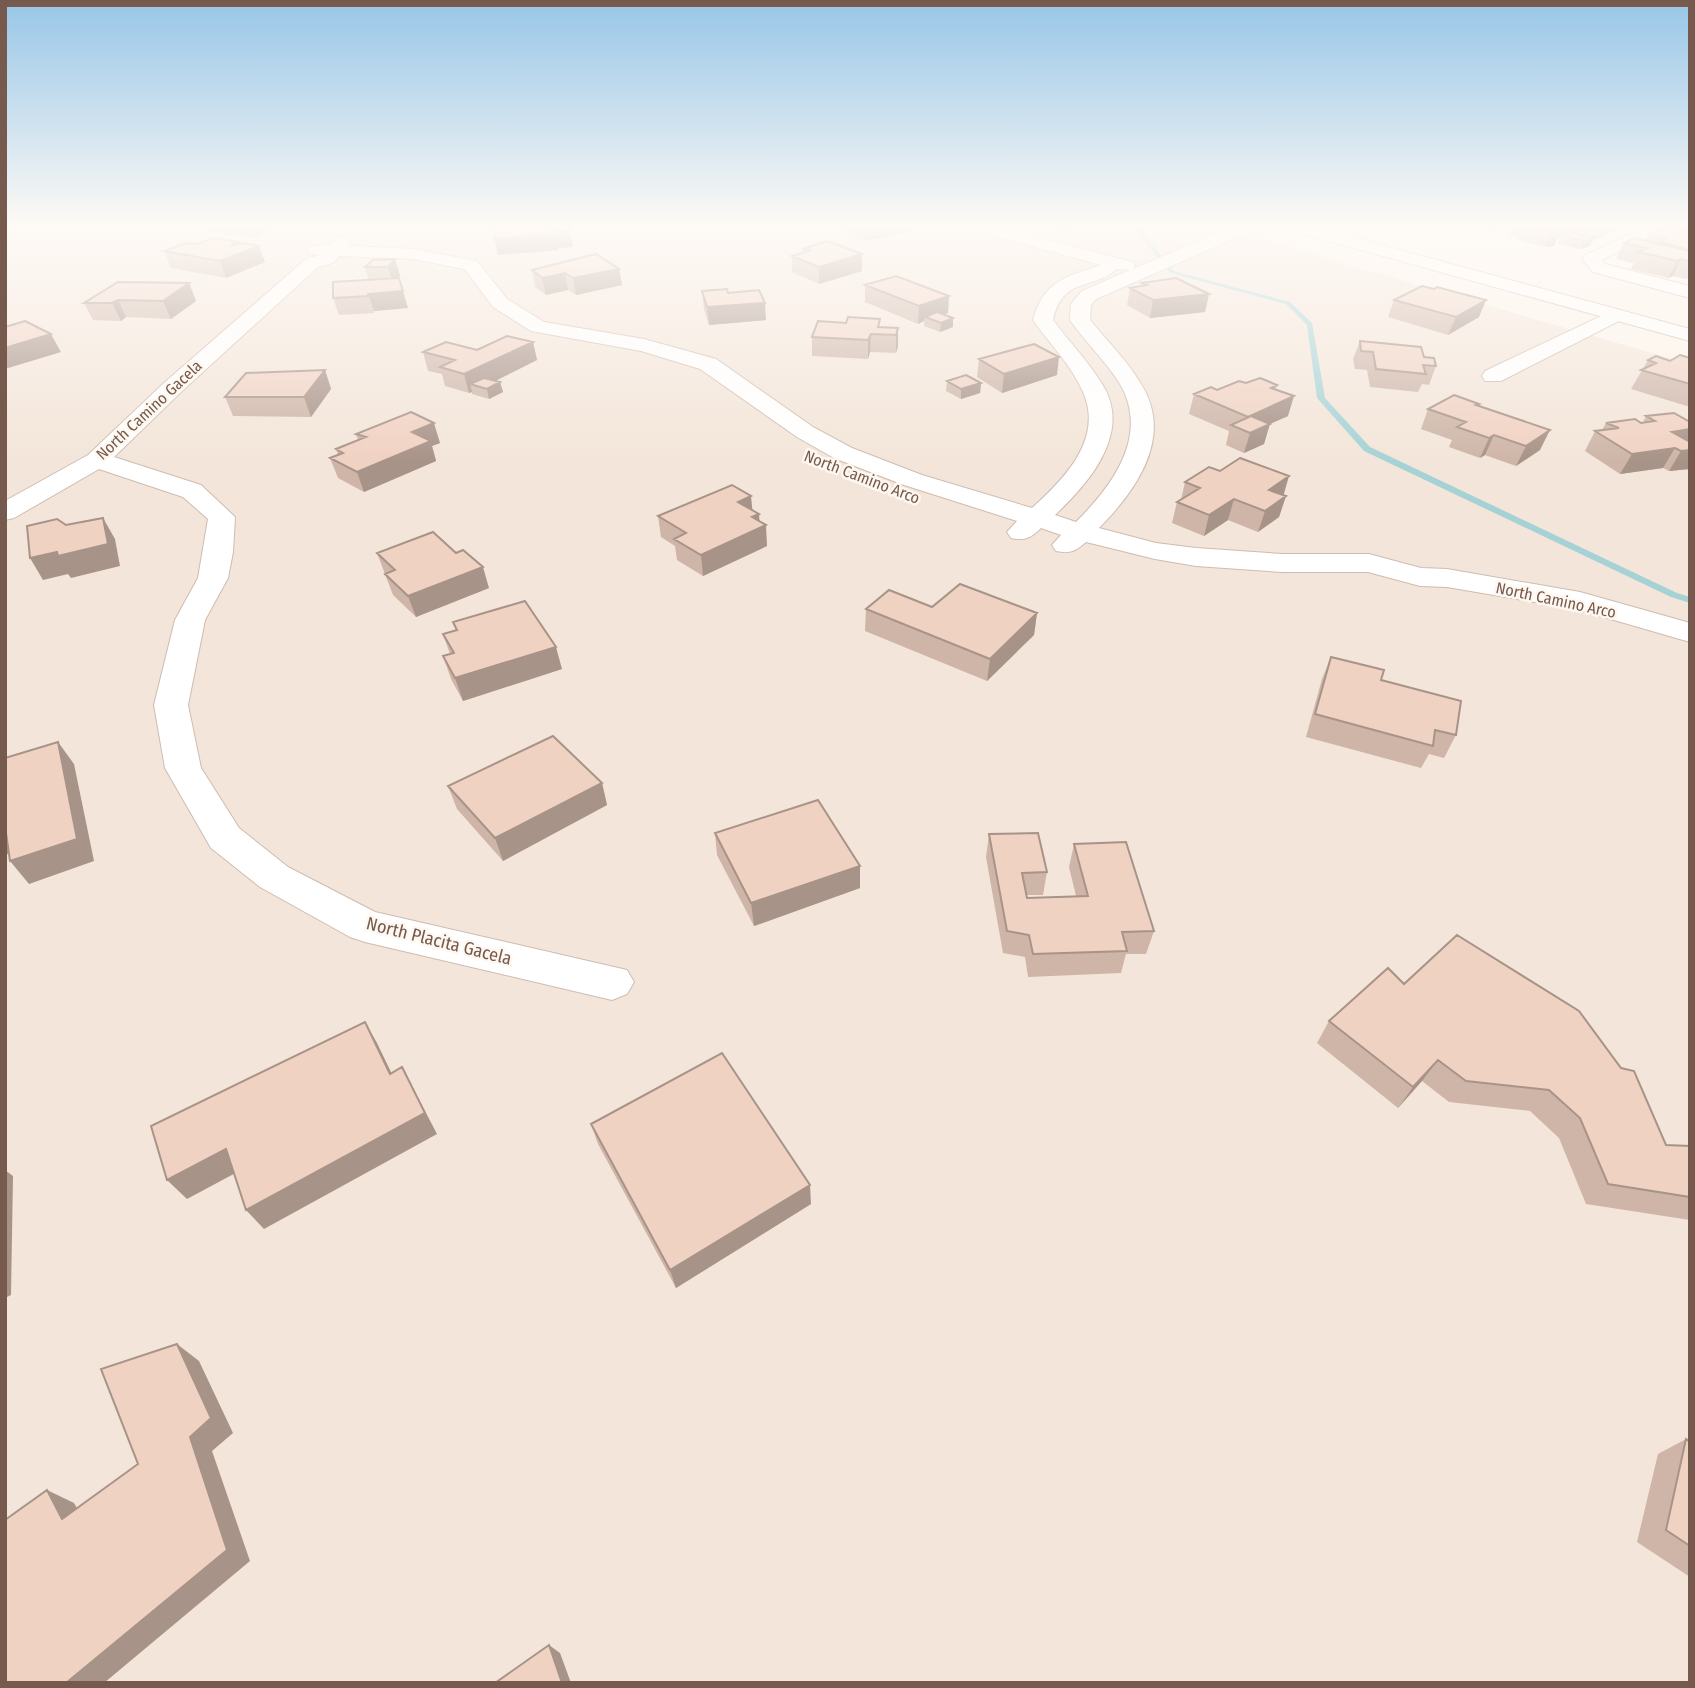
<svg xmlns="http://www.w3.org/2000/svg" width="1695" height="1688" viewBox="0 0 1695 1688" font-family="'Fira Sans Condensed',sans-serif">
  <rect width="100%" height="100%" fill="#fcf4eb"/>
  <path fill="#f3e5d9" d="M 5,225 L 1223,225 L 1345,264 L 1690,364 L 1690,1683 L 5,1683 Z"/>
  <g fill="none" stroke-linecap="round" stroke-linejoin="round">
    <path fill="#a6d2d6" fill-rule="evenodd" d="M 1126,225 L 1132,225 L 1139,228 L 1174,271 L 1290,302 L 1312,323 L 1325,398 L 1370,447 L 1677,593 L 1690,597 L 1690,603 L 1671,597 L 1364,451 L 1317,398 L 1307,325 L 1286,304 L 1170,273 L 1135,230 Z"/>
    <g stroke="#cebcb0" stroke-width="2">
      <path id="minor" d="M 966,225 L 991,225 L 1132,262 L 1135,266 L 1133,269 L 1228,228 L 1242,225 L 1267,225 L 1265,229 L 1240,236 L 1096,299 L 1091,305 L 1090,320 C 1107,341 1127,360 1141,384 C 1174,436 1137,490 1099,528 L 1156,543 L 1196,548 L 1282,554 L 1369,554 L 1421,568 L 1447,569 L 1580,592 L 1690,623 L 1690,642 L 1576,609 L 1447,587 L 1420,586 L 1368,572 L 1282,572 L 1196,566 L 1155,559 L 1086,542 C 1076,551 1070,554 1056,551 L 1052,545 L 1061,535 L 1041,528 C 1031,538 1025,541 1011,538 L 1007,532 L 1017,521 L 904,485 L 834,458 L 797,437 L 700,369 L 641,351 L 531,331 L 493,307 L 465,269 L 413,259 L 339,256 L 333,263 L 318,267 L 180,393 L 114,457 L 201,485 L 235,517 L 233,552 L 228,578 L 205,620 L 188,705 L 201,768 L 239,828 L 288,867 L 375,912 L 627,970 L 634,982 L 627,994 L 612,1000 L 365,942 L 350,937 L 260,887 L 211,848 L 165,768 L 154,705 L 175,620 L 198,578 L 208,519 L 183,497 L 99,469 L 14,518 L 5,520 L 5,501 L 88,455 L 164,383 L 306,259 L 320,255 L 310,254 L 307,250 L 310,246 L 330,245 L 336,238 L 342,237 L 351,242 L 348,246 L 413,249 L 477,261 L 507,299 L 544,322 L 644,339 L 716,359 L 813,427 L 852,448 L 922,475 L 1032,508 C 1064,479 1104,439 1083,392 C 1072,366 1049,343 1033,320 C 1044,280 1066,277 1101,265 L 968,229 ZM 1117,269 L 1130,270 L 1082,291 L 1071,304 L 1070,320 C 1085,342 1106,361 1120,384 C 1150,436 1112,486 1076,522 L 1055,515 C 1088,484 1130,436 1105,389 C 1091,364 1070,343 1053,320 C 1063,276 1091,291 1117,269 Z
        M 1651,225 L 1671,225 L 1602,260 L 1605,264 L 1690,286 L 1690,298 L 1593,272 L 1582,259 L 1585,255 Z
        M 1616,309 L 1623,311 L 1626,315 L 1623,319 L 1501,381 L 1485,381 L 1482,376 L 1485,371 Z"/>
    </g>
    <g stroke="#d3bdb0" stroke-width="2">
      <path id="secondary" d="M 1283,225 L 1308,225 L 1690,329 L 1690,341 L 1285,229 Z"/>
    </g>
    <use href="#minor" fill="#fff" fill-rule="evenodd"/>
    <use href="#secondary" fill="#fff" fill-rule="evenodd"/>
  </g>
  <path fill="#ceb5a8" d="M 202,225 L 275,225 L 255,237 L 206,233 Z
    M 843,225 L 913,225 L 913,231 L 864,241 L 843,231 Z
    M 1047,225 L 1081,225 L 1063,231 L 1047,228 Z
    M 1457,225 L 1506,225 L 1491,231 Z
    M 1511,225 L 1617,225 L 1614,231 L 1598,239 L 1593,238 L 1590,246 L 1581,249 L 1558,244 L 1560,238 L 1557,239 L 1554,246 L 1546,247 L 1518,240 L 1519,237 L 1507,234 Z
    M 1683,225 L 1690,225 L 1690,277 L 1686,279 L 1673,276 L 1668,278 L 1631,269 L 1634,263 L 1616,259 L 1624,243 L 1645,241 L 1649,234 L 1684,231 L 1685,229 L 1681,229 Z
    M 827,241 L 862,271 L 819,284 L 792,272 L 792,256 L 803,252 L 803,249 Z
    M 238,242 L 239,244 L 259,246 L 265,262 L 226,278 L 171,268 L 164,251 L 197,244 Z
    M 395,259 L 400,276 L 398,278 L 408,308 L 374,311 L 374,313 L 339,315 L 333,298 L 369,280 L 365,267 Z
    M 619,269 L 622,285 L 576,295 L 568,290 L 546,295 L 535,287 L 532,270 Z
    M 189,283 L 196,301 L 171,319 L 126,317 L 121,321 L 93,320 L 84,303 Z
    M 1142,283 L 1209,294 L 1205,312 L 1150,318 L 1127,305 L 1130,288 L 1141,286 Z
    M 865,285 L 949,296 L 948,313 L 944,315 L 953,318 L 953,327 L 940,332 L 924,326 L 924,321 L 918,324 L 865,302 Z
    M 702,291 L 728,293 L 766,320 L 709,325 L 704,309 Z
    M 1394,300 L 1479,317 L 1448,335 L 1388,317 Z
    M 846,323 L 880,327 L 898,328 L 898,346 L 896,353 L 870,352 L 868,359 L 812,356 L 812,337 Z
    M 1360,341 L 1424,357 L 1436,366 L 1429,385 L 1422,384 L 1418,392 L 1370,387 L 1367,370 L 1355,369 L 1353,359 Z
    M 533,342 L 537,360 L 495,381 L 500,382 L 503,392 L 489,399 L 472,394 L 472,392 L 469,393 L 445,386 L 442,374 L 428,371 L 423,352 L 477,350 Z
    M 1690,358 L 1690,407 L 1631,389 L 1648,360 L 1670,361 Z
    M 979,359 L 1057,375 L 1002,393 L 977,377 Z
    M 325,370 L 331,389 L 311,417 L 233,416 L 225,397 Z
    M 947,381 L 981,383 L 980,393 L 961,399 L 946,391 Z
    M 1246,383 L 1277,385 L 1276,389 L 1288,416 L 1269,424 L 1264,444 L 1244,453 L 1226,445 L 1229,431 L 1189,414 L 1194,394 Z
    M 1478,406 L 1540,450 L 1516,466 L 1485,455 L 1480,458 L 1449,447 L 1452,440 L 1421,429 L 1428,409 Z
    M 1674,413 L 1690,469 L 1669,471 L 1663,468 L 1620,474 L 1585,451 L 1595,431 L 1602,430 L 1606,423 L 1643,422 L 1646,416 Z
    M 356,434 L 440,443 L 432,446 L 436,461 L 364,492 L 338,478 L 330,458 L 338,455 L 336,449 L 358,440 Z
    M 1185,482 L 1283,495 L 1286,496 L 1279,517 L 1258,532 L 1228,520 L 1204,536 L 1172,523 L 1177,502 L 1181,500 Z
    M 752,510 L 759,514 L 759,521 L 767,546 L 703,576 L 677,560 L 675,546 L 661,537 L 658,516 Z
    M 377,553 L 489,588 L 416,617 L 393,595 Z
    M 932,607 L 1037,613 L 1034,635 L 987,681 L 865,631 L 866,609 Z
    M 453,622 L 562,669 L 463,701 L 451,679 L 443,656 L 450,654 L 443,634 L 456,630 Z
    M 1331,657 L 1381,680 L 1456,735 L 1444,758 L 1429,754 L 1421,768 L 1306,737 L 1322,679 Z
    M 602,783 L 607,805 L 503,861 L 457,809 L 448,786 Z
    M 715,833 L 860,866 L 860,888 L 754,926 L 717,855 Z
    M 989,834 L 1047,872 L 1043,895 L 1027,895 L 1027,898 L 1076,896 L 1069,867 L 1074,844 L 1154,931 L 1146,954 L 1126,954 L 1121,973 L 1028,977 L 1025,957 L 1003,953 L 986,857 Z
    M 1404,984 L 1666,1145 L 1690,1146 L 1690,1220 L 1586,1204 L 1559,1138 L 1530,1111 L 1449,1102 L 1422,1081 L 1398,1108 L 1317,1043 L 1329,1021 Z
    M 591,1124 L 811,1204 L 676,1288 L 598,1144 Z
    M 1686,1439 L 1690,1442 L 1690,1577 L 1637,1542 L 1658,1454 Z"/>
  <path fill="#a89388" d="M 250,225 L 275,225 L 255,237 Z
    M 864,225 L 913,225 L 913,231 L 864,241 Z
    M 1064,225 L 1081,225 L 1063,231 Z
    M 1494,225 L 1506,225 L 1491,231 Z
    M 1562,225 L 1567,225 L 1562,236 L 1557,239 L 1554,246 L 1546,247 L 1554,228 Z
    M 1569,225 L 1576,225 L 1572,233 L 1564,236 Z
    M 1605,225 L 1617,225 L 1614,231 L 1598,239 Z
    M 570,231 L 573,247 L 558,248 L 559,250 L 498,255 L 494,239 L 543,235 L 555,232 Z
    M 1594,238 L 1590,246 L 1581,249 L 1584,241 Z
    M 238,242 L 242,252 L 259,246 L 265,262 L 226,278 L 220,261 L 230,246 Z
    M 862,254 L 862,271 L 819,284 L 819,267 Z
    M 395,259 L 400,276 L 393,284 L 388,267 Z
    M 1681,259 L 1673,276 L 1668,278 L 1677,261 Z
    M 619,269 L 622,285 L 576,295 L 573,278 Z
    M 565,273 L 568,290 L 546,295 L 542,278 Z
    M 399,278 L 408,308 L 374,311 L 368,294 Z
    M 189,283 L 196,301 L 171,319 L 163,301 Z
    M 1209,294 L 1205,312 L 1150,318 L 1153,300 Z
    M 949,296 L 948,313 L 931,319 L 925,317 L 924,321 L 918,324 L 919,306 Z
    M 118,300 L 126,317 L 121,321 L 112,303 Z
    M 1486,300 L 1479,317 L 1448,335 L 1456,317 Z
    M 765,303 L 766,320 L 709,325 L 707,307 Z
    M 953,318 L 953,327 L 940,332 L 941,323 Z
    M 898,328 L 898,346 L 896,353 L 896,335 Z
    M 51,334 L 61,352 L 5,369 L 5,348 Z
    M 871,334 L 870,352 L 868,359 L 868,340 Z
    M 533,342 L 537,360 L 481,388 L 470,384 L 472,392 L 469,393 L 464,374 Z
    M 1059,357 L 1057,375 L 1002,393 L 1004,374 Z
    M 325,370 L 331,389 L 311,417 L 304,397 Z
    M 500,382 L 503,392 L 489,399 L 487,389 Z
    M 981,383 L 980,393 L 961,399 L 961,389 Z
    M 1294,396 L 1288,416 L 1250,433 L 1244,431 L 1248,417 Z
    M 434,423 L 440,443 L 432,446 L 436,461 L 364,492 L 357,472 L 412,432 Z
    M 1270,424 L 1264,444 L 1244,453 L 1250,433 Z
    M 1690,429 L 1690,447 L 1675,448 L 1663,468 L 1620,474 L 1632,454 L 1672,432 Z
    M 1550,430 L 1540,450 L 1516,466 L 1526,446 Z
    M 1494,435 L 1485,455 L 1480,458 L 1489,438 Z
    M 1690,450 L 1690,469 L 1669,471 L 1681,451 Z
    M 1289,476 L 1283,497 L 1269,490 Z
    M 751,496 L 753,516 L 738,502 Z
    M 1286,496 L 1279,517 L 1258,532 L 1265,511 Z
    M 1234,499 L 1228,520 L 1204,536 L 1209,515 Z
    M 759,514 L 760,528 L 766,525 L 767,546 L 703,576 L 701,555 L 752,517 Z
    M 103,518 L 115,539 L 120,566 L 71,578 L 68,574 L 43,580 L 30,558 Z
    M 483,567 L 489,588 L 416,617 L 408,596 Z
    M 1037,613 L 1034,635 L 987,681 L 990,659 Z
    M 556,647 L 562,669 L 463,701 L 455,678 Z
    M 58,742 L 74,764 L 94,861 L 29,884 L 10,861 Z
    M 602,783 L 607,805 L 503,861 L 495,838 Z
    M 5,826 L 24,848 L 5,855 Z
    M 860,866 L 860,888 L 754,926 L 751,903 Z
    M 365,1022 L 377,1043 L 402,1095 L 390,1074 Z
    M 1438,1060 L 1422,1081 L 1398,1108 L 1413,1087 Z
    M 402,1067 L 437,1134 L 264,1229 L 246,1210 Z
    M 226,1149 L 243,1169 L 187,1199 L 167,1180 Z
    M 5,1170 L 13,1176 L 11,1295 L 5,1298 Z
    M 810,1185 L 811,1204 L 676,1288 L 670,1270 Z
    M 177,1344 L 199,1361 L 233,1433 L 212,1451 L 250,1561 L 104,1683 L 66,1683 L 190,1437 Z
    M 47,1490 L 74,1503 L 90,1531 L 62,1519 Z
    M 549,1645 L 560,1653 L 571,1683 L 562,1683 Z"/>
  <path fill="#f0d2c3" stroke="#a89388" stroke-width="2" d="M 494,225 L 541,225 L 541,227 L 552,226 L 552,225 L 569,225 L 570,231 L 555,232 L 556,234 L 494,239 Z
    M 1525,225 L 1562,225 L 1554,228 L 1561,230 L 1553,231 Z
    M 1666,226 L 1690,232 L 1690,250 L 1660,242 L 1666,238 L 1649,234 Z
    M 1570,232 L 1594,238 L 1584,241 L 1561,235 Z
    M 214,238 L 238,242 L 230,246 L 244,243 L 259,246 L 220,261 L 164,251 L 187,243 L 197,244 Z
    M 1634,238 L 1690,251 L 1690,261 L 1681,259 L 1677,261 L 1639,252 L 1647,248 L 1624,243 Z
    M 827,241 L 862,254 L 819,267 L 792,256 L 811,250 L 803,249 Z
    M 596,254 L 619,269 L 573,278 L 565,273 L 542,278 L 532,270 Z
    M 395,259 L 388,267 L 365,267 L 373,260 Z
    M 896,276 L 949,296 L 919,306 L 865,285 Z
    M 399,278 L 403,291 L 368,294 L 369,296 L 333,298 L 333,282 Z
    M 1176,278 L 1209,294 L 1153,300 L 1130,288 L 1147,285 L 1142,283 Z
    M 118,282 L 189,283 L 163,301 L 118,300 L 112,303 L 84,303 Z
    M 1422,286 L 1434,289 L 1437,287 L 1486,300 L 1456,317 L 1394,300 Z
    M 727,289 L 728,293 L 759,290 L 765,303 L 707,307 L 702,291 Z
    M 937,312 L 953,318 L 941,323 L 925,317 Z
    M 848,317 L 880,319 L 878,327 L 898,328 L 896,335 L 871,334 L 868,340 L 812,337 L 818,321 L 846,323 Z
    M 25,321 L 51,334 L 5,348 L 5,327 Z
    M 507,336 L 533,342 L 464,374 L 440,367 L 455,360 L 423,352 L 446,342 L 477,350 Z
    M 1360,341 L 1421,347 L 1424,357 L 1434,358 L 1436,366 L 1423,365 L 1426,374 L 1376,369 L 1373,352 L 1361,351 Z
    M 1034,344 L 1059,357 L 1004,374 L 979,359 Z
    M 1680,355 L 1690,358 L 1690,384 L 1641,370 L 1656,363 L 1648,360 L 1656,356 L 1670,361 Z
    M 325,370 L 304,397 L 225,397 L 246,373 Z
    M 966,375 L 981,383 L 961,389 L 947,381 Z
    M 484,378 L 500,382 L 487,389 L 470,384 Z
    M 1260,378 L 1277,385 L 1271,388 L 1294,396 L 1248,417 L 1194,394 L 1211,387 L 1217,390 L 1239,381 L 1246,383 Z
    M 1454,395 L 1479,404 L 1476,405 L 1550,430 L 1526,446 L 1494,435 L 1489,438 L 1457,427 L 1466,422 L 1428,409 Z
    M 411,412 L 434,423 L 412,432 L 431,441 L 357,472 L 330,458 L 343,453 L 336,449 L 366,437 L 356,434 Z
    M 1674,413 L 1690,422 L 1690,429 L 1672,432 L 1690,442 L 1690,450 L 1681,451 L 1675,448 L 1632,454 L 1595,431 L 1619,428 L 1606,423 L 1635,419 L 1641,423 L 1655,421 L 1646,416 Z
    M 1251,416 L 1270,424 L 1250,433 L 1231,425 Z
    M 1240,458 L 1289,476 L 1269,490 L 1286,496 L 1265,511 L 1234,499 L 1209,515 L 1177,502 L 1200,488 L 1185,482 L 1209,467 L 1220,471 Z
    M 732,485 L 751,496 L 738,502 L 759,514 L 752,517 L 766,525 L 701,555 L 674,539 L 686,533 L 658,516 Z
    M 103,518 L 108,544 L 58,556 L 57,552 L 30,558 L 27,526 L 57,519 L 66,525 Z
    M 433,532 L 456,553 L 463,550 L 483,567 L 408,596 L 385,574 L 395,570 L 377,553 Z
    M 960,584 L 1037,613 L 990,659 L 866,609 L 889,590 L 932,607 Z
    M 525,601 L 556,647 L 455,678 L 443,656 L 454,653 L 443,634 L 457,630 L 453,622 Z
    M 1331,657 L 1384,670 L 1381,680 L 1461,701 L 1456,735 L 1435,730 L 1433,746 L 1315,714 Z
    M 553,736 L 602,783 L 495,838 L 448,786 Z
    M 58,742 L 77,839 L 10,861 L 5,826 L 5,758 Z
    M 818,800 L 860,866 L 751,903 L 715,833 Z
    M 1038,833 L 1047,872 L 1022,873 L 1027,898 L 1088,896 L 1074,844 L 1126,842 L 1154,931 L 1122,932 L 1127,951 L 1033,954 L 1029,935 L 1007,931 L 989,834 Z
    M 1457,935 L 1579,1011 L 1621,1068 L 1634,1071 L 1666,1145 L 1690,1146 L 1690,1197 L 1608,1184 L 1580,1118 L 1549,1090 L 1466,1081 L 1438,1060 L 1413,1087 L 1329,1021 L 1388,968 L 1404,984 Z
    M 365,1022 L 390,1074 L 402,1067 L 425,1113 L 246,1210 L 226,1149 L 167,1180 L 151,1126 Z
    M 722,1053 L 810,1185 L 670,1270 L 591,1124 Z
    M 177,1344 L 211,1418 L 190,1437 L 227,1550 L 66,1683 L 5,1683 L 5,1520 L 47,1490 L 62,1519 L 138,1464 L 101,1369 Z
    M 1686,1439 L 1690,1442 L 1690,1546 L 1666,1530 Z
    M 549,1645 L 562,1683 L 495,1683 Z"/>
  <linearGradient id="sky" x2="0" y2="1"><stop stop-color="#97c6e7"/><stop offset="0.49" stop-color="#fefaf6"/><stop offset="1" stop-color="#fefaf6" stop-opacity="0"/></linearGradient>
  <rect width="1695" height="461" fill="url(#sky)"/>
  <g text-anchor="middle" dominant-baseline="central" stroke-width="5" stroke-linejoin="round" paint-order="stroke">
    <g font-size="16" fill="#765a4e" stroke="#fef8f1">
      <text transform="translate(149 410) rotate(-43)">North Camino Gacela</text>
      <text transform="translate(862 477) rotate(21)">North Camino Arco</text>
      <text transform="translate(1556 600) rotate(12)">North Camino Arco</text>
    </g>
    <g font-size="18" fill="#765a4e" stroke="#fef8f1">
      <text transform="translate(439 941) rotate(14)">North Placita Gacela</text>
    </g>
  </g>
  <rect width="1695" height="1688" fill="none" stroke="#765a4e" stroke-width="14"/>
</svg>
